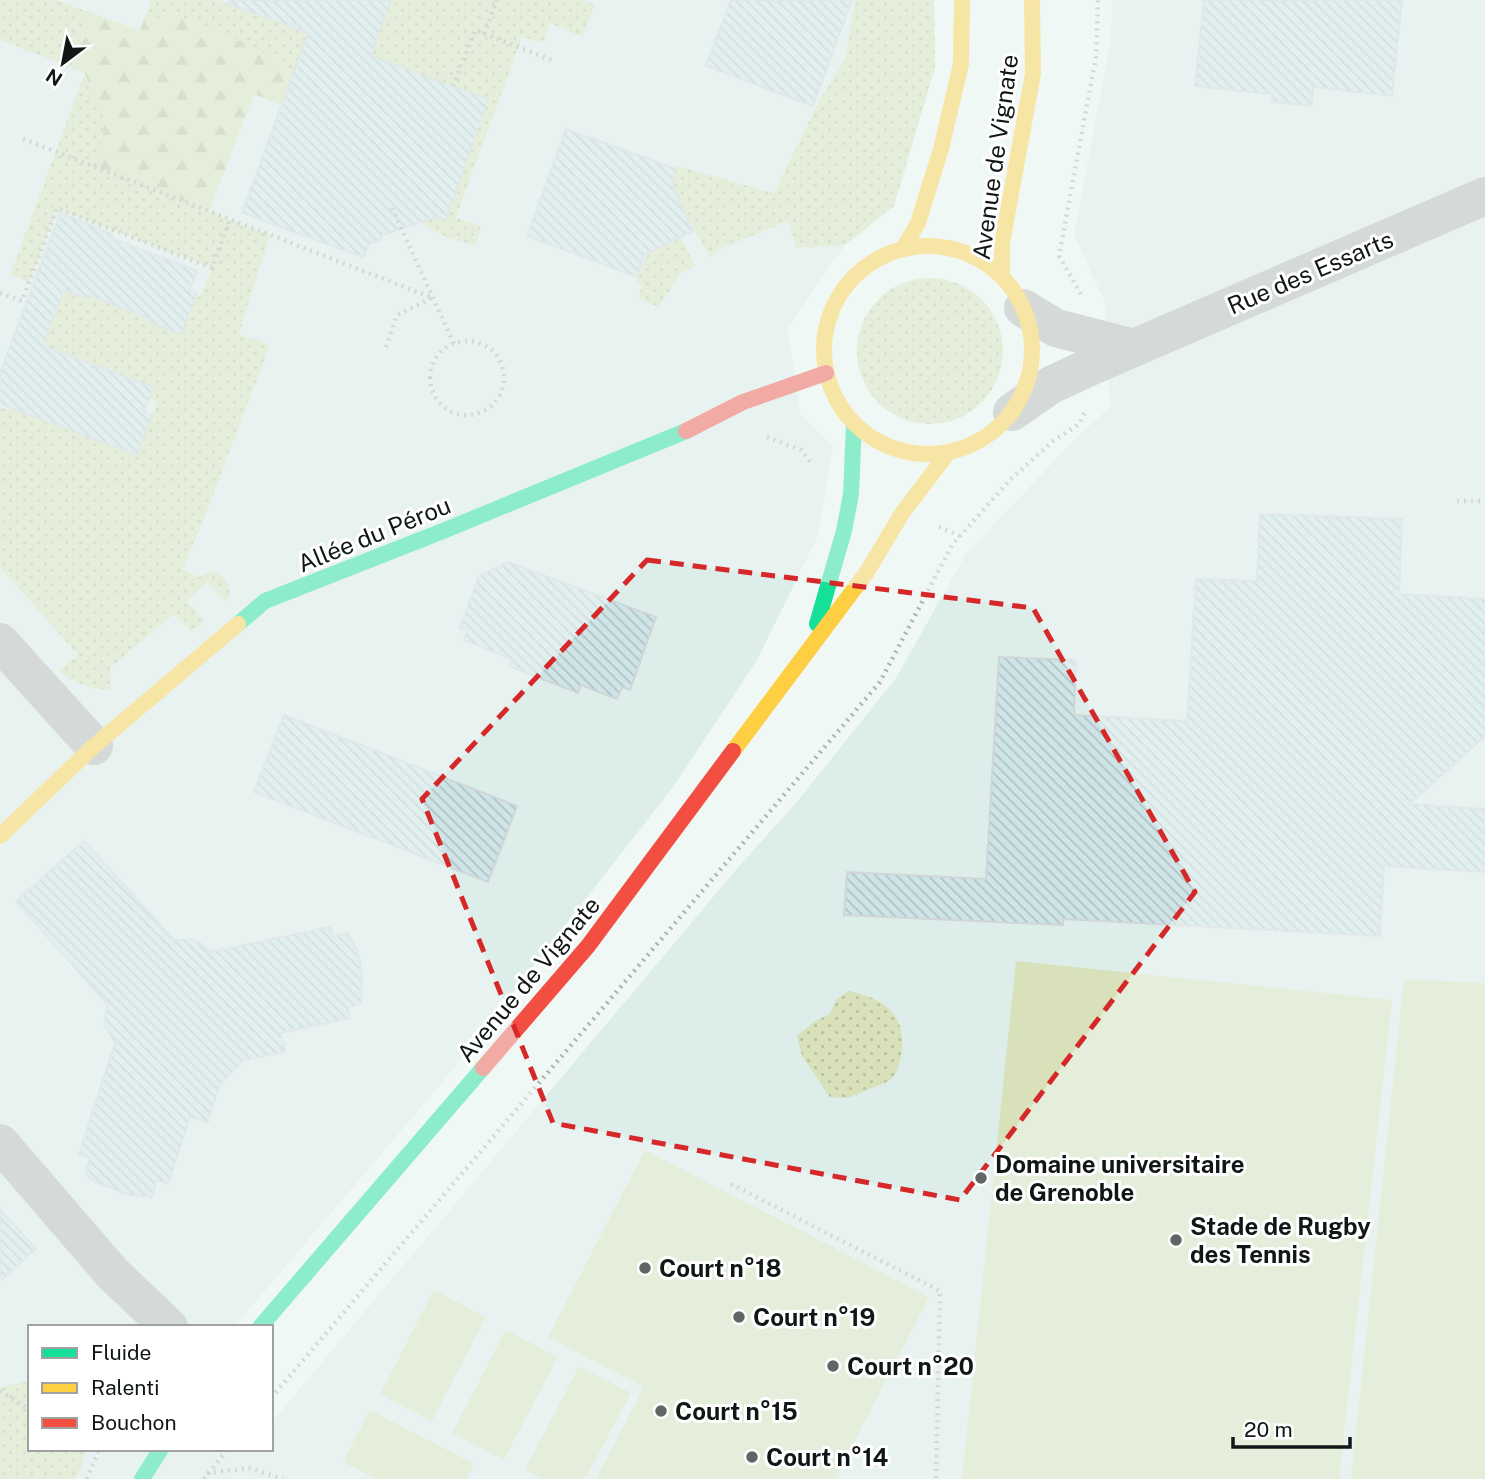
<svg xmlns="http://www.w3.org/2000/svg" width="1485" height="1479" viewBox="0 0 1485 1479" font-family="'Public Sans',sans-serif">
  <defs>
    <pattern id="grass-dots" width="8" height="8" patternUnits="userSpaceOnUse" patternTransform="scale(1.75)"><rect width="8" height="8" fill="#d8e1ba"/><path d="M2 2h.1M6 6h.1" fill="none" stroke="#b8c09f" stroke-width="1.8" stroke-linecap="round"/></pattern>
    <pattern id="forest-firs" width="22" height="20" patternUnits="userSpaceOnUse" patternTransform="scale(1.75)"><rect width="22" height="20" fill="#d8e1ba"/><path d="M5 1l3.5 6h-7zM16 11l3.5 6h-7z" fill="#b8c09f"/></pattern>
    <pattern id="building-back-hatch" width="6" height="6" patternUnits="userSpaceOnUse" patternTransform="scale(1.75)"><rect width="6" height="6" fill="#cee4e7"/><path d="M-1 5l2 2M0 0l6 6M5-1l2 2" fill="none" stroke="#b0c3c5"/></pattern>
  </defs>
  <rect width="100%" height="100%" fill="#f0f8f6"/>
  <path fill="#ddedea" d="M 0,0 L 934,0 L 935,67 L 894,206 L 845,245 L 787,328 L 801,415 L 833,446 L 818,536 L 757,660 L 673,787 L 446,1078 L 234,1327 L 30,1327 L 30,1449 L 271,1449 L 271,1423 L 740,865 L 796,803 L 896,678 L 966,554 L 1073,441 L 1110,407 L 1105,303 L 1074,234 L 1111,39 L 1112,0 L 1485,0 L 1485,1479 L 0,1479 Z"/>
  <path fill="url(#grass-dots)" d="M 0,0 L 56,0 L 140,31 L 151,0 L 217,0 L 308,33 L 282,105 L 253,94 L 209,211 L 270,235 L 239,334 L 270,345 L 205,516 L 182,569 L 199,577 C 216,565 226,576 231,593 L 226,602 L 207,582 L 187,601 L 204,621 L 192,632 L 174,614 L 110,668 L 111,691 C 90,688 75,684 58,671 L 78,655 L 0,567 L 0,407 L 9,410 L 11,406 L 18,411 L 137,455 L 157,403 L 149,399 L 153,387 L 43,346 L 64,290 L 86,299 L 88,295 L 151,319 L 151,323 L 181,334 L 196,296 L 200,297 L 212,268 L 57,209 L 29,282 L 10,275 L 85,73 L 0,40 Z
    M 391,0 L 582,0 L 595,5 L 582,37 L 549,23 L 544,43 L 522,37 L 456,217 L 481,227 L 475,246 L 444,236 L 419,222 L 435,217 L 446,220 L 488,99 L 371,56 Z
    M 855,0 L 934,0 L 935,67 L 894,206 L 845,245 L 796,248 L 788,221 L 722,248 L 710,258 L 684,211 L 671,217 L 695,266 L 681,273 L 659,307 L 638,298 L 642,286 L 636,280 L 668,209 L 677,166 L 774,193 L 819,101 L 845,59 Z
    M857 351a73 73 0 1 1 146 0a73 73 0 1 1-146 0Z
    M 848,991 C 886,999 908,1015 901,1056 C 899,1065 897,1074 890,1080 C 883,1085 873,1087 865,1091 C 848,1098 850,1099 830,1097 L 802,1056 L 797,1036 L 815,1021 L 830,1014 L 836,1000 Z
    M 30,1381 L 30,1449 L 87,1449 L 76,1479 L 0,1479 L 0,1387 Z"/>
  <path fill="url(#forest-firs)" d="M 86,11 L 140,31 L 144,20 L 175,15 L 255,47 L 293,74 L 282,105 L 254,94 L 209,211 L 100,168 L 104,120 L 85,73 L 69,66 Z"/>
  <path fill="#d8e1ba" d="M 1016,961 L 1392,1000 L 1339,1479 L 962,1479 Z
    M 1404,979 L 1485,983 L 1485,1479 L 1351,1479 Z
    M 645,1150 L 929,1297 L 835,1479 L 596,1479 L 644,1387 L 548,1337 Z
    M 434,1290 L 486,1317 L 432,1421 L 380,1394 Z
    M 506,1330 L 558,1357 L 504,1460 L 452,1433 Z
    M 579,1366 L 631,1393 L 585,1479 L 543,1479 L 525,1470 Z
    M 370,1410 L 474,1464 L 466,1479 L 376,1479 L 343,1462 Z"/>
  <path fill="url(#building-back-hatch)" stroke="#d0d6d7" stroke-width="2" d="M 229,0 L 391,0 L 371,56 L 488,99 L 446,220 L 435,217 L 380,236 L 382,239 L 369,244 L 363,257 L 242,213 L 308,33 L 228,4 Z
    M 731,0 L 852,0 L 813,106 L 706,66 Z
    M 1204,0 L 1402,0 L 1392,96 L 1313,87 L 1312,106 L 1272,102 L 1273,94 L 1195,86 Z
    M 566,129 L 676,169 L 672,184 L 693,231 L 645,254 L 637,277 L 527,236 Z
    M 60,213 L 112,234 L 111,238 L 197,271 L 189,291 L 197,294 L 181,334 L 150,323 L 151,319 L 88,295 L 87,299 L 64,290 L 43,346 L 153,387 L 144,412 L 152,415 L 137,455 L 0,404 L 0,373 Z
    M 1260,514 L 1402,519 L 1399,594 L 1485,599 L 1485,736 L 1410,804 L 1485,809 L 1485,872 L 1384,866 L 1380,936 L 1063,919 L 1063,925 L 844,915 L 847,872 L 986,879 L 999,657 L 1076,660 L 1074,715 L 1187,721 L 1196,579 L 1257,581 Z
    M 508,562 L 656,617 L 630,690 L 622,687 L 617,699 L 581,685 L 578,693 L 509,666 L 512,659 L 464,640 L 467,630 L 460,628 L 479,576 Z
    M 284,715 L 517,806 L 488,882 L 254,792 Z
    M 84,841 L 175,941 L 191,939 L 202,944 L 211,952 L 330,927 L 333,937 L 347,933 L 358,952 L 362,971 L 361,1004 L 348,1007 L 350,1018 L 281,1033 L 285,1052 L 244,1060 L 219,1086 L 208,1122 L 190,1117 L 168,1184 L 157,1180 L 152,1197 L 126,1194 L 98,1183 L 85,1174 L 90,1158 L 79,1154 L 115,1043 L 104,1025 L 107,1004 L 16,901 Z
    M 0,1209 L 36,1249 L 0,1281 Z"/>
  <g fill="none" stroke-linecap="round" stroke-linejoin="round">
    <path stroke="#afb1b0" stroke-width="4.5" stroke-dasharray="2 5" stroke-linecap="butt" d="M 484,34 L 497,0
      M 453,86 L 475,30 L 554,61
      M 23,139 L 433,298
      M 392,208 L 454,344
      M 0,293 L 22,301 L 57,208 L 212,268 L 230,219
      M 1081,294 L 1059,256 L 1096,57 L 1098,0
      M430 378a37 37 0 1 1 74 0a37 37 0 1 1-74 0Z
      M 386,347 L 397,315 L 432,298
      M 767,437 L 801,450 L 812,464
      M 1457,501 L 1485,501
      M 939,527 L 960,536
      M 731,1184 L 940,1291 L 936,1479
      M 0,1391 L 30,1410
      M 271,1398 L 880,682 L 952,545 L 1010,480 L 1053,441 L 1079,424 L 1085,412
      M 207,1473 L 249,1468 L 283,1479
      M 87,1479 L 99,1449
      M 204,1479 L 228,1449"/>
    <path stroke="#b4b7b5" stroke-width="38" d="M 1023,308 L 1056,328 L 1134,348
      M 1012,412 L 1051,385 L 1092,366 L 1485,196
      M 0,642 L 94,746
      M 0,1143 L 113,1274 L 169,1327"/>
    <path stroke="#16e098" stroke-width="16" d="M 238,624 L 265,601 L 443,531 L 686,431
      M 817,624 L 844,531 L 851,494 L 854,424
      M 260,1327 L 483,1068
      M 142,1479 L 161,1449"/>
    <path stroke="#ffcf43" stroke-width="16" d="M824 350a104 104 0 1 1 208 0a104 104 0 1 1-208 0Z
      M 903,249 L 918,223 L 941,149 L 961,64 L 962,0
      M 1002,277 L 1002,243 L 1033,74 L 1032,0
      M 733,751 L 867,572 L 903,512 L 948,453
      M 0,836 L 94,746 L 238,624"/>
    <path stroke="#f24e42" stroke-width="16" d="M 686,431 L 743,402 L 826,373
      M 483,1068 L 588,946 L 733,751"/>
  </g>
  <path d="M0 0H1485V1479H0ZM 647,560 L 1033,608 L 1195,892 L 960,1200 L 553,1123 L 422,799 Z" fill="#f0f8f6" fill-opacity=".55" fill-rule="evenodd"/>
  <path fill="none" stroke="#d62828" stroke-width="5" stroke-dasharray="14 9" stroke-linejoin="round" d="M 647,560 L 1033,608 L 1195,892 L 960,1200 L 553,1123 L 422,799 Z"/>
  <g fill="#5f6664" stroke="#fff" stroke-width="2.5">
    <circle cx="981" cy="1178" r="7"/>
    <circle cx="1176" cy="1240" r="7"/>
    <circle cx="645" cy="1268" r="7"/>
    <circle cx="739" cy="1317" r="7"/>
    <circle cx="833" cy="1366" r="7"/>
    <circle cx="661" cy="1411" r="7"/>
    <circle cx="752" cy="1457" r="7"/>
  </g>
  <g text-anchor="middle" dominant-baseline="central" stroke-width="6" stroke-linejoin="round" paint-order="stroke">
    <g font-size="24" fill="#111716" stroke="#fff">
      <text transform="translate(995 157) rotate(-82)">Avenue de Vignate</text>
      <text transform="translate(1310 272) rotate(-23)">Rue des Essarts</text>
      <text transform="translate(374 534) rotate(-22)">Allée du Pérou</text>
      <text transform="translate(528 979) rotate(-50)">Avenue de Vignate</text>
    </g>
    <g font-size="24" font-weight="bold" fill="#111716" stroke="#fff" text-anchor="start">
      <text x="995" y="1164">Domaine universitaire<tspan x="995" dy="28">de Grenoble</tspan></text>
      <text x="1190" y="1226">Stade de Rugby<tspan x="1190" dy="28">des Tennis</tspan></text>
      <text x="659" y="1268">Court n°18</text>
      <text x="753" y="1317">Court n°19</text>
      <text x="847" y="1366">Court n°20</text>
      <text x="675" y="1411">Court n°15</text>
      <text x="766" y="1457">Court n°14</text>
    </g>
  </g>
  <rect x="28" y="1325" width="245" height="126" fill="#ffffff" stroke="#a0a2a2" stroke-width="2"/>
  <rect x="42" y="1348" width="35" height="10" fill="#16e098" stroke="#a0a2a2" stroke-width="2"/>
  <text x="91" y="1360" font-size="21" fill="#111716">Fluide</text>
  <rect x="42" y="1383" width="35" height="10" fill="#ffcf43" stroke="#a0a2a2" stroke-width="2"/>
  <text x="91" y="1395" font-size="21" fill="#111716">Ralenti</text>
  <rect x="42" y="1418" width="35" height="10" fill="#f24e42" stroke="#a0a2a2" stroke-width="2"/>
  <text x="91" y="1430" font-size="21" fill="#111716">Bouchon</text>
  <g transform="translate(63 63) rotate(212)" stroke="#ffffff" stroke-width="5" paint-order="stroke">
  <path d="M0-5L12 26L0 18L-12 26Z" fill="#111716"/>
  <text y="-10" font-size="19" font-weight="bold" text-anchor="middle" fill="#111716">N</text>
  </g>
  <path d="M1233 1437v10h117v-10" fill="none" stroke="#111716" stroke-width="3.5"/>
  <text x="1244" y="1437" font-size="21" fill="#111716" stroke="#ffffff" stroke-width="5" paint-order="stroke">20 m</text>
</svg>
